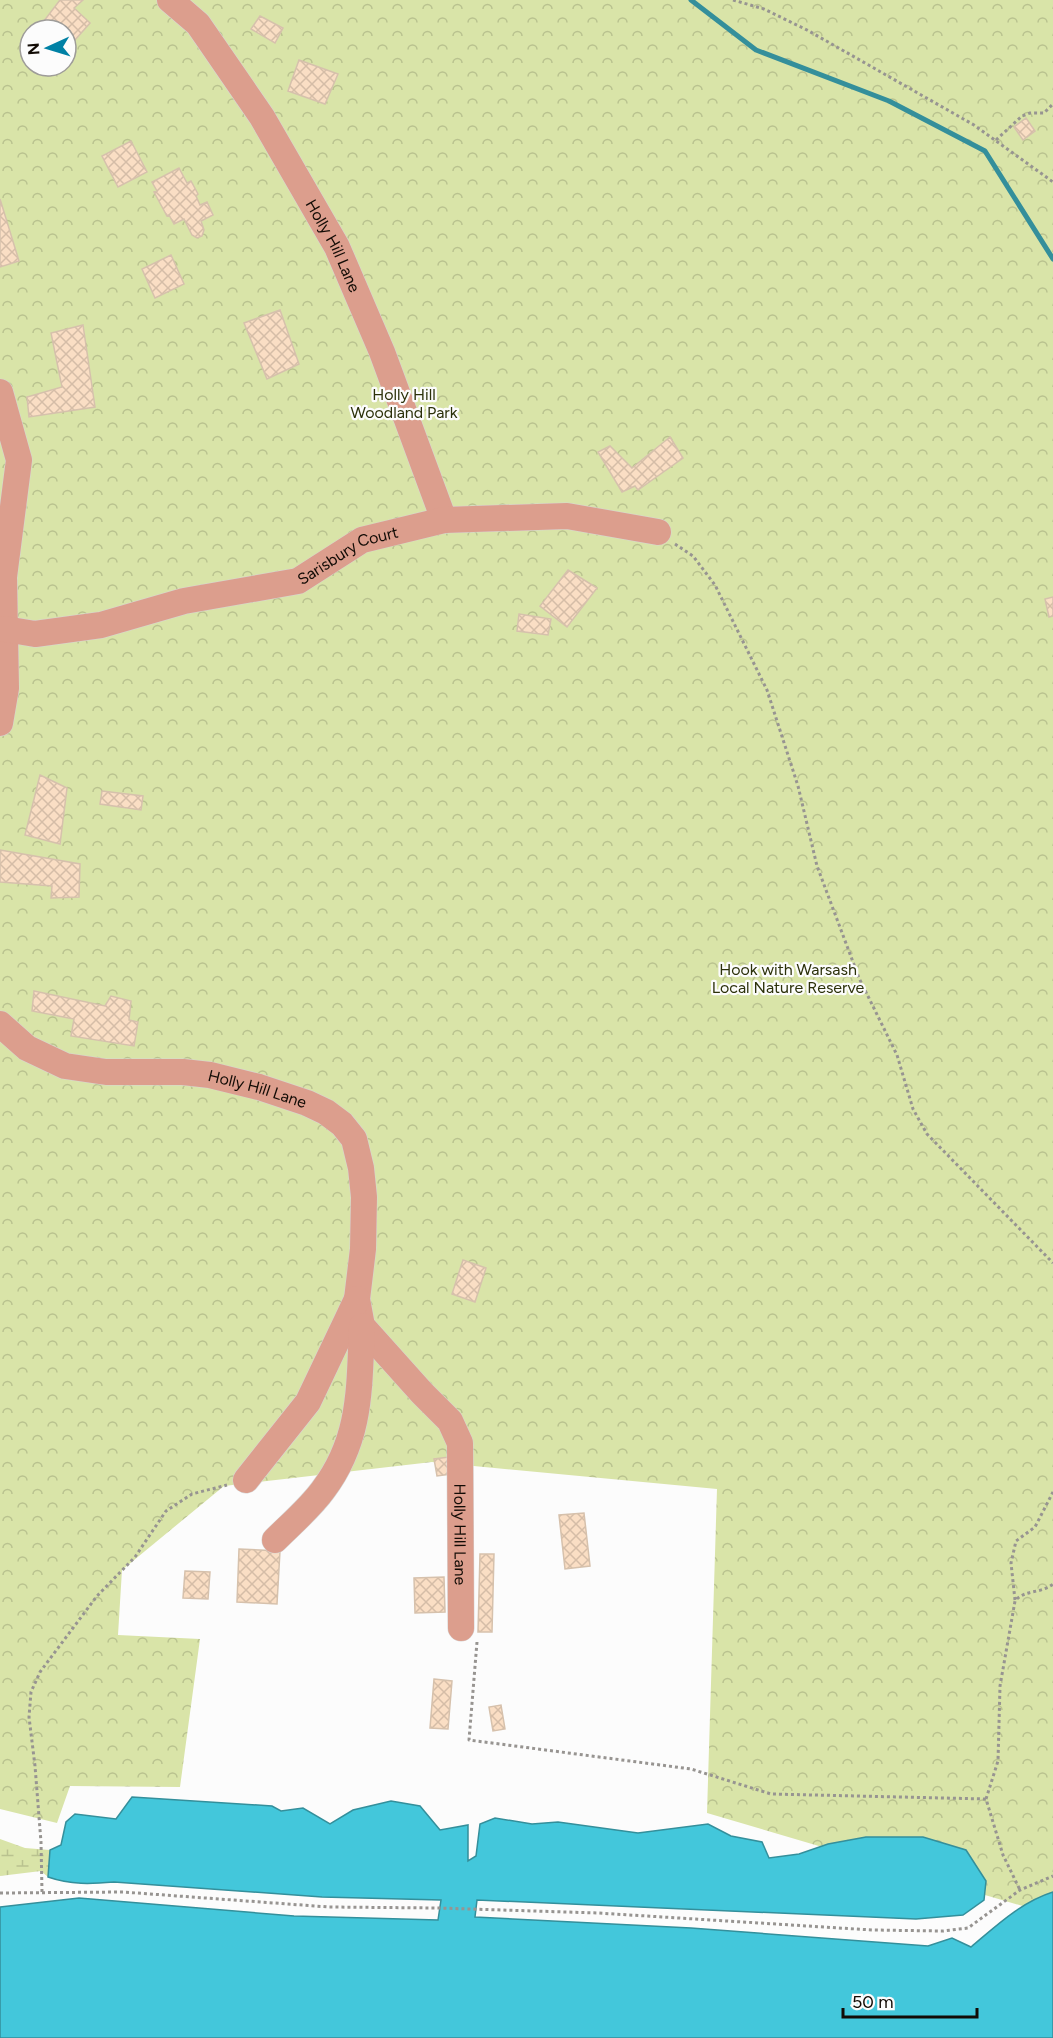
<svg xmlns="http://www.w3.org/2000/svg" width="1053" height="2038" viewBox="0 0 1053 2038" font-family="Figtree,sans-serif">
  <defs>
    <pattern id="forest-crowns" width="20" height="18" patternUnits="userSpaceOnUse" patternTransform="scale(1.5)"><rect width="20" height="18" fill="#d9e4a8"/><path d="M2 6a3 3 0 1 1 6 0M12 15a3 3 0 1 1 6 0" fill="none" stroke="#b9c28f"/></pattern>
    <pattern id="wetland-marsh" width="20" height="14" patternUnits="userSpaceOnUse" patternTransform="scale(1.5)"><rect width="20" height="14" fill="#d9e4a8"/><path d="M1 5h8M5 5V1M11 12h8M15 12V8" fill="none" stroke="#b9c28f"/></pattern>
    <pattern id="building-cross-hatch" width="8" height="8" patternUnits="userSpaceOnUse" patternTransform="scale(1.5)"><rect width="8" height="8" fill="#fadec4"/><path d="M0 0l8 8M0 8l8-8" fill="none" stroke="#d5bda7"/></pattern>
  </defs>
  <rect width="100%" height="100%" fill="#fcfcfc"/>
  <path fill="url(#forest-crowns)" fill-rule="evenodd" d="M 0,0 L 1053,0 L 1053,1915 L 707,1813 L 717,1489 L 432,1462 L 224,1486 L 122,1570 L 118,1635 L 200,1639 L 180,1787 L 70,1786 L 57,1823 L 0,1809 ZM 30,30 L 66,30 L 66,66 L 30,66 Z"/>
  <path fill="url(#wetland-marsh)" d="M 0,1839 L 25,1848 L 50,1850 L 48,1877 L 41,1871 L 0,1876 Z"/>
  <path fill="#43c7db" stroke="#348f9b" stroke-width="1.5" d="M 132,1797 L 272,1806 L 281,1811 L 303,1808 L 330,1824 L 353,1810 L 391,1801 L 420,1806 L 440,1830 L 468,1825 L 468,1861 L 476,1856 L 480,1824 L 495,1818 L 532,1824 L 558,1822 L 638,1833 L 708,1824 L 731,1836 L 762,1842 L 769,1858 L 799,1854 L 828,1844 L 866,1837 L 923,1837 L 966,1850 L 986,1881 L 984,1900 L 963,1915 L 916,1919 L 477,1900 L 475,1917 L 691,1928 L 928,1946 L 952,1938 L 971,1947 C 996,1926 1021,1902 1053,1892 L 1053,2038 L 0,2038 L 0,1907 L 79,1898 L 294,1916 L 438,1920 L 441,1900 L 322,1897 L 114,1882 C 91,1884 71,1885 48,1877 L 50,1850 L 61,1845 L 66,1822 L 75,1814 L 116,1819 Z"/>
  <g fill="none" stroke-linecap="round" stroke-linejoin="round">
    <path stroke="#348f9b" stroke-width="5" d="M 691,0 L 756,50 L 889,101 L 985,151 L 1053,259"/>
  </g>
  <path fill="url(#building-cross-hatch)" stroke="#d6c1ac" stroke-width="1.5" d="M 60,0 L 83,0 L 74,8 L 90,23 L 66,50 L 66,30 L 37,30 Z
    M 260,16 L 283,28 L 275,43 L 251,29 Z
    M 299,60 L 338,74 L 325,104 L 288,91 Z
    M 1026,118 L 1035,131 L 1023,140 L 1014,127 Z
    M 131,141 L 147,172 L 118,187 L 102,156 Z
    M 179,168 L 187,183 L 191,181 L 198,194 L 196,196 L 200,205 L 207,202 L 213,215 L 201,221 L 204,230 L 202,236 L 197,238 L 192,235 L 184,219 L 174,224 L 169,215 L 167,216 L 154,192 L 157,191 L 152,182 Z
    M 0,199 L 19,261 L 0,267 Z
    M 171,255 L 184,284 L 155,298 L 142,269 Z
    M 280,310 L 299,364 L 267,379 L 244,323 Z
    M 83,325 L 95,407 L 29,417 L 27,397 L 62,387 L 51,333 Z
    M 670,437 L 683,458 L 638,490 L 635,486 L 622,492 L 598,452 L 610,446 L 632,468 Z
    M 568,570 L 597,588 L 567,627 L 540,606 Z
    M 1053,597 L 1053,616 L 1049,617 L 1045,599 Z
    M 519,614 L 551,619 L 548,635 L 517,631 Z
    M 40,775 L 67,788 L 60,844 L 25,835 Z
    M 102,791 L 143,796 L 141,810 L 100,804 Z
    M 0,850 L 80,864 L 79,897 L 51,898 L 52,886 L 0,882 Z
    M 34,991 L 105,1006 L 111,996 L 131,1001 L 129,1020 L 138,1022 L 134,1046 L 71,1036 L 74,1019 L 32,1011 Z
    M 463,1260 L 486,1268 L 475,1302 L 452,1294 Z
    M 449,1457 L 451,1474 L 437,1476 L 434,1459 Z
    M 584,1513 L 590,1566 L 565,1569 L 559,1515 Z
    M 239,1549 L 280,1551 L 277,1604 L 237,1602 Z
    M 480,1554 L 494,1554 L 492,1632 L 478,1632 Z
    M 185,1571 L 210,1572 L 208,1599 L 183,1598 Z
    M 444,1577 L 445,1612 L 415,1613 L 414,1578 Z
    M 434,1679 L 452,1681 L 448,1729 L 430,1728 Z
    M 501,1705 L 505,1729 L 493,1731 L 489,1707 Z"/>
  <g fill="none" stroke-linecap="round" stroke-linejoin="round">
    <g stroke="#d7d5d4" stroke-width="27">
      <g id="minor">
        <path id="s1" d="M 170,0 L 198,24 L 262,117 L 337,247 L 382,352 L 444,520"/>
        <path d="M 0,392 L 19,460 L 4,577 L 6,688 L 0,723"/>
        <path id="s2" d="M 5,629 L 35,634 L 101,625 L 184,601 L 298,581 L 362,540 L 444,520 L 567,516 L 658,532"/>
        <path id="s3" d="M 0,1024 L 27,1048 L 65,1066 L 106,1072 L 183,1072 L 210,1075 L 259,1087 L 307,1103 L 326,1112 L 342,1124 L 354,1139 L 361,1168 L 364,1197 L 363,1249 L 357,1299 L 362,1326 L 422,1393 L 450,1421 L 460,1443 L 461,1628"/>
        <path d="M 246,1480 L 308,1402 L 357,1299"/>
        <path d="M 275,1540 C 291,1524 310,1508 323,1490 C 362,1438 359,1387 362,1326"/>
      </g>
    </g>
    <path stroke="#979491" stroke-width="3" stroke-dasharray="3 3" stroke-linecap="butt" d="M 733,0 L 764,9 L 807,30 L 974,125 L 1053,182
      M 996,140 L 1022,116 L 1030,113 L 1044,113 L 1053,104
      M 675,544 L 693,556 L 715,585 L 767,690 L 798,786 L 817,866 L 859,978 L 897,1055 L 913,1109 L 927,1134 L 1053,1263
      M 1015,1600 L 1011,1563 L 1016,1541 L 1035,1527 L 1053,1492
      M 477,1642 L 469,1740 L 691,1769 L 771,1794 L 986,1799 L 1003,1855 L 1020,1890
      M 986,1799 L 998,1761 L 1000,1686 L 1015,1601 C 1025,1589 1041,1594 1053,1584
      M 42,1892 L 41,1842 L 35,1766 L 29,1717 L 31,1692 L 40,1672 L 97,1596 L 135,1557 L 166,1511 L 192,1494 L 227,1485
      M 0,1893 L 123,1892 L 329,1907 L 438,1908 L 598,1913 L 872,1930 L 943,1931 L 968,1928 L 1020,1890 L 1053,1876"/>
    <use href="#minor" stroke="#dc9e8d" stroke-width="26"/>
  </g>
  <g text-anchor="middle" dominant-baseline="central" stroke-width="4.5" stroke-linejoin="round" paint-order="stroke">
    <g font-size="16" fill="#120b05" stroke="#fcfcfc">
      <text stroke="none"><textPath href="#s1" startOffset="297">Holly Hill Lane</textPath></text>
      <text stroke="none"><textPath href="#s2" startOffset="356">Sarisbury Court</textPath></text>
      <text stroke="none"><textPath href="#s3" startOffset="273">Holly Hill Lane</textPath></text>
      <text stroke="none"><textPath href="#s3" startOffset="819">Holly Hill Lane</textPath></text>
    </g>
    <g font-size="16" fill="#2c310a" stroke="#fcfcfc">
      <text x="404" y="394">Holly Hill<tspan x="404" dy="18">Woodland Park</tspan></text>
      <text x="788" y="969">Hook with Warsash<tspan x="788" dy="18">Local Nature Reserve</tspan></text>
    </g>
  </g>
  <g transform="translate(48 48) rotate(266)"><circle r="28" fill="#fcfcfc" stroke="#9e9c99" stroke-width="1.5"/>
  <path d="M0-4.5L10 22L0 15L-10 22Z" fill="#0081a5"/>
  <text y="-9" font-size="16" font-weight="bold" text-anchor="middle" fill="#120b05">N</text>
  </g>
  <path d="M843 2008v9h134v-9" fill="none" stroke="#120b05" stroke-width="3"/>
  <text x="852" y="2008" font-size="18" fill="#120b05" stroke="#fcfcfc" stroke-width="4.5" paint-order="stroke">50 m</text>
</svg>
